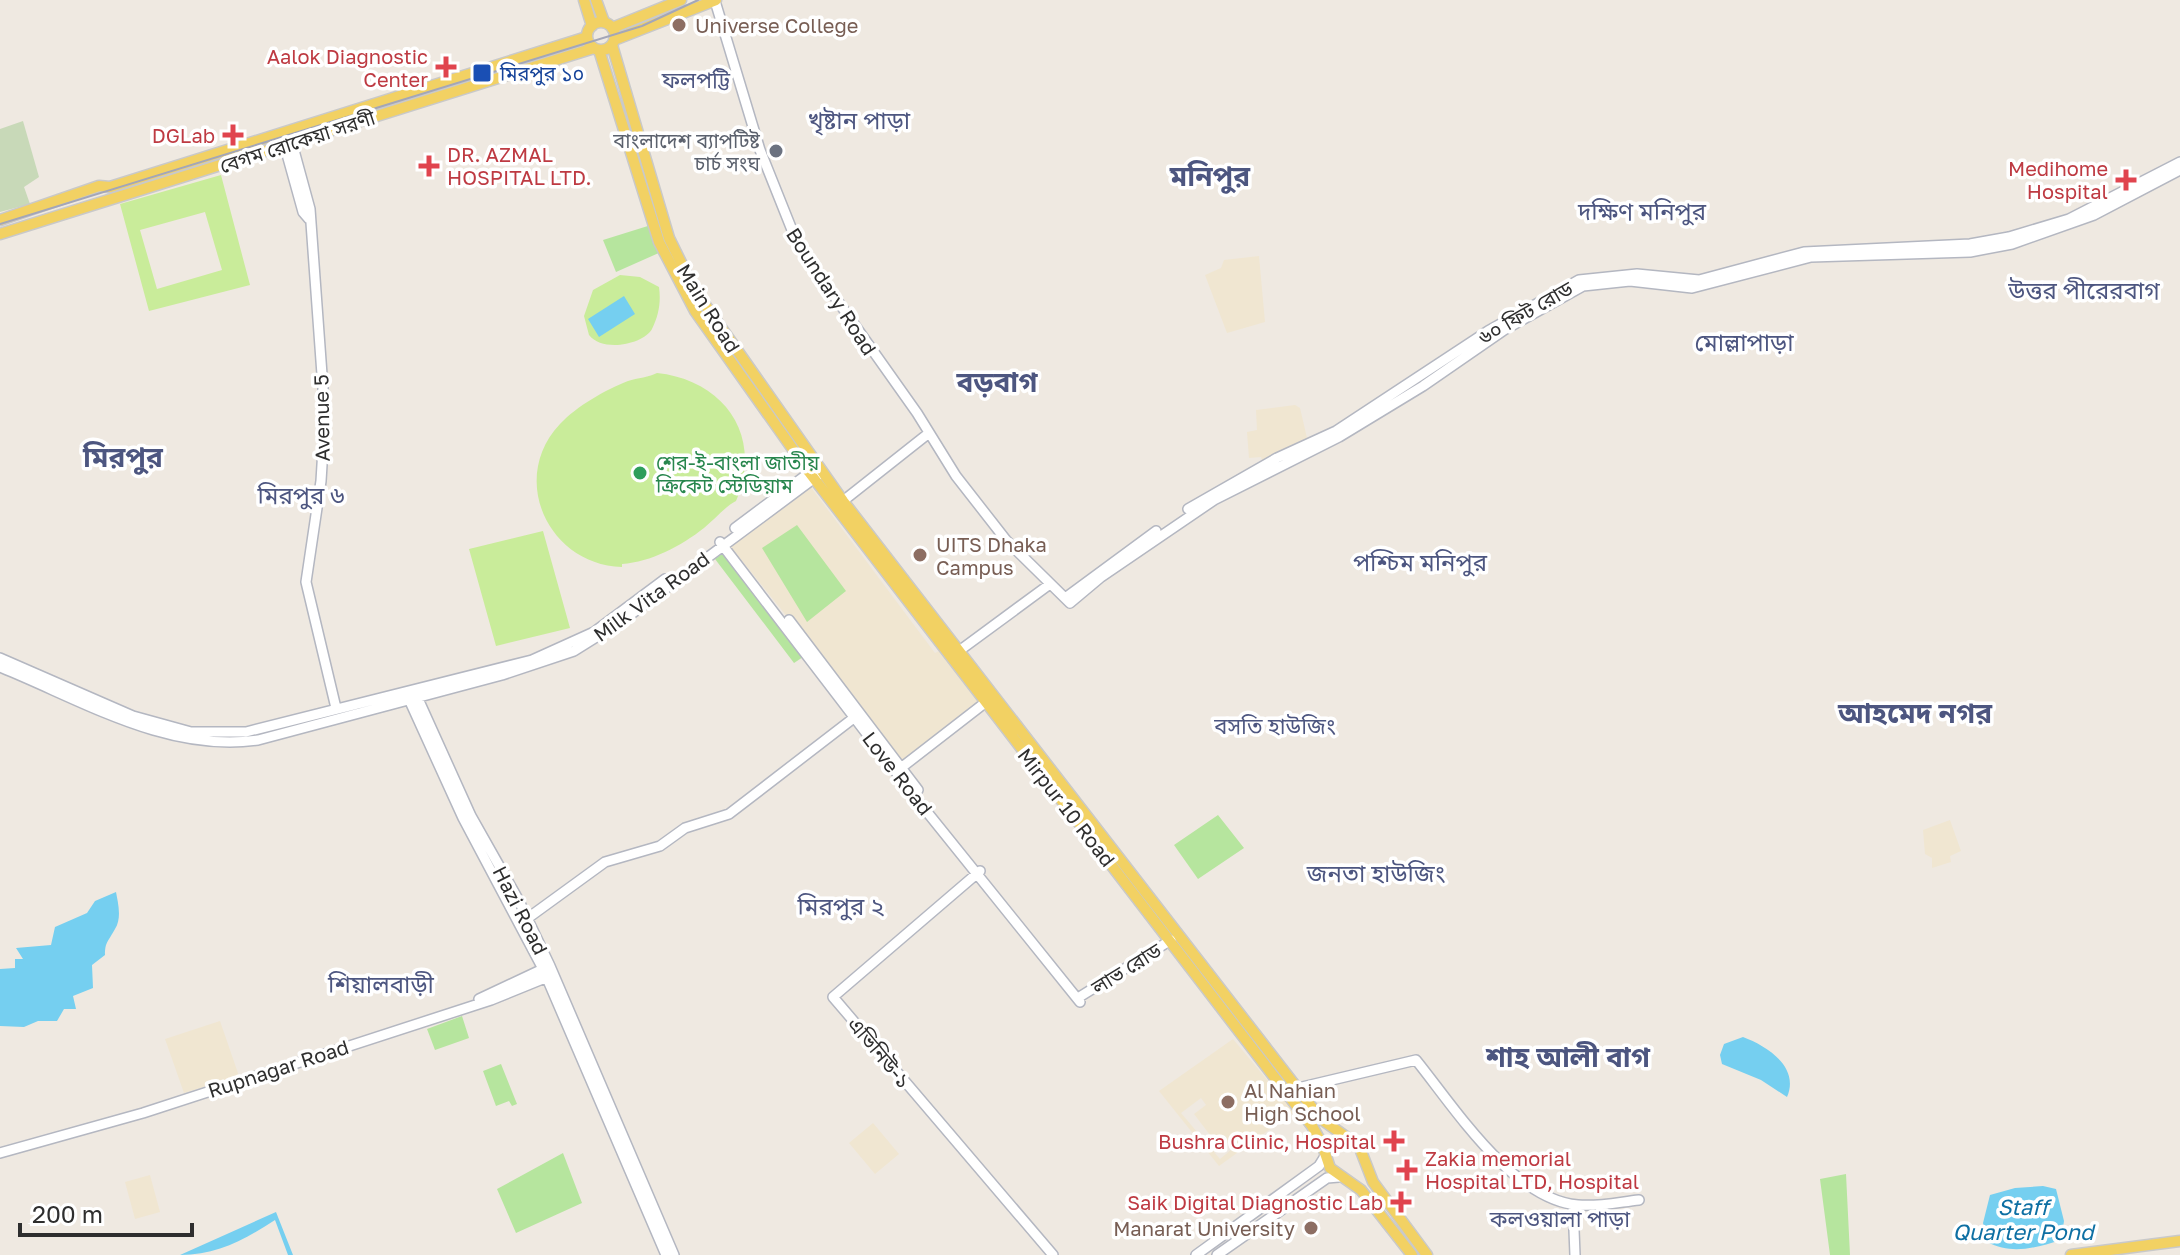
<svg xmlns="http://www.w3.org/2000/svg" width="2180" height="1255" viewBox="0 0 2180 1255" font-family="'Golos Text','Noto Sans Bengali',sans-serif">
  <rect width="100%" height="100%" fill="#efe9e1"/>
  <path fill="#f0e6d1" fill-rule="evenodd" d="M 1259,256 L 1265,322 L 1227,333 L 1205,275 L 1221,268 L 1224,260 Z
    M 1295,405 L 1300,408 L 1307,438 L 1262,460 L 1261,457 L 1249,458 L 1247,432 L 1257,430 L 1256,410 Z
    M 810,486 L 935,653 L 939,651 L 982,704 L 903,761 L 727,542 Z
    M 1950,820 L 1961,851 L 1950,856 L 1951,862 L 1932,868 L 1932,858 L 1925,854 L 1923,830 Z
    M 220,1021 L 239,1076 L 184,1093 L 165,1039 Z
    M 1233,1039 L 1294,1112 L 1219,1166 L 1159,1091 ZM 1201,1098 L 1206,1105 L 1194,1114 L 1220,1148 L 1233,1139 L 1238,1144 L 1220,1159 L 1181,1113 Z
    M 873,1123 L 899,1154 L 875,1174 L 849,1143 Z
    M 150,1175 L 160,1212 L 135,1219 L 125,1182 Z"/>
  <path fill="#b6e59e" d="M 651,225 L 661,252 L 616,272 L 603,240 Z
    M 797,525 L 846,591 L 807,622 L 762,548 Z
    M 723,553 L 803,657 L 794,663 L 715,559 Z
    M 1218,815 L 1244,848 L 1198,879 L 1174,845 Z
    M 462,1016 L 469,1038 L 435,1050 L 427,1029 Z
    M 501,1064 L 517,1104 L 512,1106 L 509,1101 L 496,1106 L 483,1071 Z
    M 563,1153 L 582,1203 L 516,1233 L 497,1189 Z
    M 1846,1174 L 1850,1255 L 1830,1255 L 1820,1179 Z"/>
  <path fill="#c8d9b8" d="M 23,121 L 39,177 L 24,187 L 30,204 L 0,212 L 0,129 Z"/>
  <path fill="#c9ec9a" fill-rule="evenodd" d="M 221,175 L 250,285 L 149,311 L 120,204 ZM 205,212 L 222,270 L 157,289 L 140,230 Z
    M 620,275 L 640,277 L 659,287 C 661,302 659,315 652,329 C 644,344 603,353 589,335 L 584,316 L 593,290 Z
    M 657,373 C 724,380 764,436 736,501 C 726,506 716,518 704,528 C 681,546 651,562 622,564 L 622,567 C 549,565 508,479 560,424 C 577,406 605,390 628,381 C 637,378 650,377 657,373 Z
    M 543,531 L 570,628 L 496,646 L 469,549 Z"/>
  <path fill="#75cff0" d="M 624,296 L 635,314 L 599,337 L 588,319 Z
    M 116,892 C 118,903 122,918 115,929 C 108,942 105,942 105,955 L 92,965 L 93,988 L 73,996 L 76,1009 L 64,1009 L 57,1021 L 38,1021 L 24,1027 L 0,1026 L 0,969 L 15,968 L 15,959 L 23,959 L 16,948 L 51,945 L 55,927 L 87,913 L 95,901 Z
    M 1743,1037 C 1767,1046 1800,1067 1787,1097 L 1761,1080 L 1722,1064 L 1720,1055 L 1724,1044 Z
    M 2043,1186 L 2056,1189 L 2064,1221 L 2061,1240 C 2035,1248 2012,1255 1987,1242 L 1983,1223 L 1990,1195 L 2015,1188 Z
    M 276,1212 L 293,1255 L 288,1255 L 275,1220 C 244,1240 217,1255 180,1255 Z"/>
  <g fill="none" stroke-linecap="round" stroke-linejoin="round">
    <g stroke="#b4b7c1" stroke-width="12">
      <path id="secondary" d="M 715,1 L 760,150 L 798,245 L 917,413 L 956,476 L 1006,540 L 1070,603 L 1101,577 L 1214,500 L 1339,437 L 1423,386 L 1504,330 L 1583,286 L 1630,281 L 1692,288 L 1811,257 L 1970,252 L 2012,244 L 2094,215 L 2180,170
        M 289,132 L 310,209 L 325,416 L 321,481 L 306,582 L 336,708
        M 283,140 L 303,212 L 309,219
        M 843,501 L 929,433
        M 1188,509 L 1277,458 L 1336,431 L 1488,331 L 1579,280 L 1637,274 L 1699,280 L 1804,252 L 1970,244 L 2009,237 L 2069,219 L 2180,162
        M 735,528 L 813,470
        M 720,542 L 919,802 L 1080,1002
        M 1065,598 L 1156,531
        M 789,620 L 918,790
        M 959,651 L 1050,584
        M 0,658 L 133,716 L 191,732 L 246,732 L 532,660 L 594,632 L 665,579
        M 0,667 C 82,700 167,753 258,740 L 502,675 L 574,651 L 622,621 L 820,474
        M 415,692 L 471,816 L 519,901 L 550,966 L 674,1255
        M 407,695 L 463,818 L 543,969 L 666,1255
        M 897,771 L 986,702
        M 980,871 L 833,997 L 1053,1255
        M 528,918 L 605,862 L 660,846 L 685,828 L 729,814 L 855,717
        M 1081,996 L 1171,940
        M 479,999 L 545,968
        M 1298,1088 L 1416,1060 C 1454,1107 1513,1200 1578,1205 C 1598,1207 1620,1202 1639,1200
        M 0,1153 L 143,1113 L 491,1000 L 550,976
        M 1573,1205 L 1575,1255
        M 1196,1255 L 1319,1166 L 1324,1158
        M 1217,1255 L 1327,1178 L 1339,1177"/>
    </g>
    <g stroke="#c9c9c9" stroke-width="13">
      <path id="primary" d="M 584,0 L 592,26
        M 596,0 L 604,22
        M587 36a14 14 0 1 1 28 0a14 14 0 1 1-28 0Z
        M 612,28 L 681,0
        M 614,40 L 716,0
        M 612,45 L 669,238 L 694,289 L 843,501 L 1321,1119 L 1359,1146 L 1373,1182 L 1427,1255
        M 599,50 L 659,242 L 695,311 L 809,472 L 1312,1126 L 1322,1144 L 1330,1168 L 1361,1190 L 1412,1255
        M 0,220 L 99,186 L 110,187 L 587,37
        M 0,234 L 594,48
        M 2071,1255 L 2180,1241"/>
    </g>
    <use href="#secondary" stroke="#fff" stroke-width="9"/>
    <use href="#primary" stroke="#f2d163" stroke-width="10"/>
    <path stroke="#a3a6b8" stroke-width="2" d="M 0,224 L 642,26 L 698,0"/>
  </g>
  <g fill="#8d6e63" stroke="#fff" stroke-width="3">
    <circle cx="679" cy="25" r="8"/>
    <circle cx="920" cy="555" r="8"/>
    <circle cx="1228" cy="1102" r="8"/>
    <circle cx="1311" cy="1228" r="8"/>
  </g>
  <g fill="#e0444e" stroke="#fff" stroke-width="3">
    <path d="M442 55h8v8h8v8h-8v8h-8v-8h-8v-8h8z"/>
    <path d="M229 123h8v8h8v8h-8v8h-8v-8h-8v-8h8z"/>
    <path d="M425 154h8v8h8v8h-8v8h-8v-8h-8v-8h8z"/>
    <path d="M2122 168h8v8h8v8h-8v8h-8v-8h-8v-8h8z"/>
    <path d="M1390 1129h8v8h8v8h-8v8h-8v-8h-8v-8h8z"/>
    <path d="M1403 1158h8v8h8v8h-8v8h-8v-8h-8v-8h8z"/>
    <path d="M1397 1190h8v8h8v8h-8v8h-8v-8h-8v-8h8z"/>
  </g>
  <rect fill="#1a4fb4" stroke="#fff" stroke-width="3" x="472" y="63" width="20" height="20" rx="4"/>
  <circle fill="#6b7280" stroke="#fff" stroke-width="3" cx="776" cy="151" r="8"/>
  <circle fill="#2e9e5b" stroke="#fff" stroke-width="3" cx="640" cy="473" r="8"/>
  <g text-anchor="middle" dominant-baseline="central" stroke-width="7" stroke-linejoin="round" paint-order="stroke">
    <g font-size="20" fill="#785e54" stroke="#fff" text-anchor="start">
      <text x="695" y="25">Universe College</text>
      <text x="936" y="544">UITS Dhaka<tspan x="936" dy="23">Campus</tspan></text>
      <text x="1244" y="1090">Al Nahian<tspan x="1244" dy="23">High School</tspan></text>
      <text x="1295" y="1228" text-anchor="end">Manarat University</text>
    </g>
    <g font-size="20" fill="#be3a42" stroke="#fff" text-anchor="end">
      <text x="428" y="56">Aalok Diagnostic<tspan x="428" dy="23">Center</tspan></text>
      <text x="215" y="135">DGLab</text>
      <text x="447" y="154" text-anchor="start">DR. AZMAL<tspan x="447" dy="23">HOSPITAL LTD.</tspan></text>
      <text x="2108" y="168">Medihome<tspan x="2108" dy="23">Hospital</tspan></text>
      <text x="1376" y="1141">Bushra Clinic, Hospital</text>
      <text x="1425" y="1158" text-anchor="start">Zakia memorial<tspan x="1425" dy="23">Hospital LTD, Hospital</tspan></text>
      <text x="1383" y="1202">Saik Digital Diagnostic Lab</text>
    </g>
    <g font-size="20" fill="#164399" stroke="#fff" text-anchor="start">
      <text x="500" y="73">মিরপুর ১০</text>
    </g>
    <g font-size="20" fill="#5b616d" stroke="#fff" text-anchor="end">
      <text x="760" y="140">বাংলাদেশ ব্যাপটিষ্ট<tspan x="760" dy="23">চার্চ সংঘ</tspan></text>
    </g>
    <g font-size="20" fill="#2e2e2e" stroke="#fff">
      <text transform="translate(297 141) rotate(-18)">বেগম রোকেয়া সরণী</text>
      <text transform="translate(832 291) rotate(57)">Boundary Road</text>
      <text transform="translate(709 308) rotate(58)">Main Road</text>
      <text transform="translate(1525 312) rotate(-30)">৬০ ফিট রোড</text>
      <text transform="translate(321 418) rotate(-91)">Avenue 5</text>
      <text transform="translate(651 596) rotate(-36)">Milk Vita Road</text>
      <text transform="translate(898 773) rotate(52)">Love Road</text>
      <text transform="translate(1067 807) rotate(52)">Mirpur 10 Road</text>
      <text transform="translate(521 910) rotate(63)">Hazi Road</text>
      <text transform="translate(1126 968) rotate(-32)">লাভ রোড</text>
      <text transform="translate(880 1052) rotate(50)">এভিনিউ-১</text>
      <text transform="translate(278 1068) rotate(-18)">Rupnagar Road</text>
    </g>
    <g font-size="20" fill="#27864d" stroke="#fff" text-anchor="start">
      <text x="656" y="462">শের-ই-বাংলা জাতীয়<tspan x="656" dy="23">ক্রিকেট স্টেডিয়াম</tspan></text>
    </g>
    <g font-size="22" fill="#4d5680" stroke="#fff">
      <text x="696" y="79">ফলপট্টি</text>
      <text x="1275" y="725">বসতি হাউজিং</text>
      <text x="1560" y="1218">কলওয়ালা পাড়া</text>
    </g>
    <g font-size="22" font-style="italic" fill="#0d6fa3" stroke="#fff">
      <text x="2023" y="1206">Staff<tspan x="2023" dy="25">Quarter Pond</tspan></text>
    </g>
    <g font-size="24" fill="#4d5680" stroke="#fff">
      <text x="859" y="119">খৃষ্টান পাড়া</text>
      <text x="1642" y="210">দক্ষিণ মনিপুর</text>
      <text x="2084" y="289">উত্তর পীরেরবাগ</text>
      <text x="1744" y="341">মোল্লাপাড়া</text>
      <text x="301" y="494">মিরপুর ৬</text>
      <text x="1420" y="561">পশ্চিম মনিপুর</text>
      <text x="1376" y="872">জনতা হাউজিং</text>
      <text x="841" y="905">মিরপুর ২</text>
      <text x="381" y="983">শিয়ালবাড়ী</text>
    </g>
    <g font-size="28" font-weight="bold" fill="#4d5680" stroke="#fff">
      <text x="1210" y="175">মনিপুর</text>
      <text x="997" y="381">বড়বাগ</text>
      <text x="123" y="456">মিরপুর</text>
      <text x="1915" y="712">আহমেদ নগর</text>
      <text x="1568" y="1056">শাহ আলী বাগ</text>
    </g>
  </g>
  <path d="M20 1223v12h172v-12" fill="none" stroke="#2e2e2e" stroke-width="4"/>
  <text x="32" y="1223" font-size="24" fill="#2e2e2e" stroke="#ffffff" stroke-width="6" paint-order="stroke">200 m</text>
</svg>
